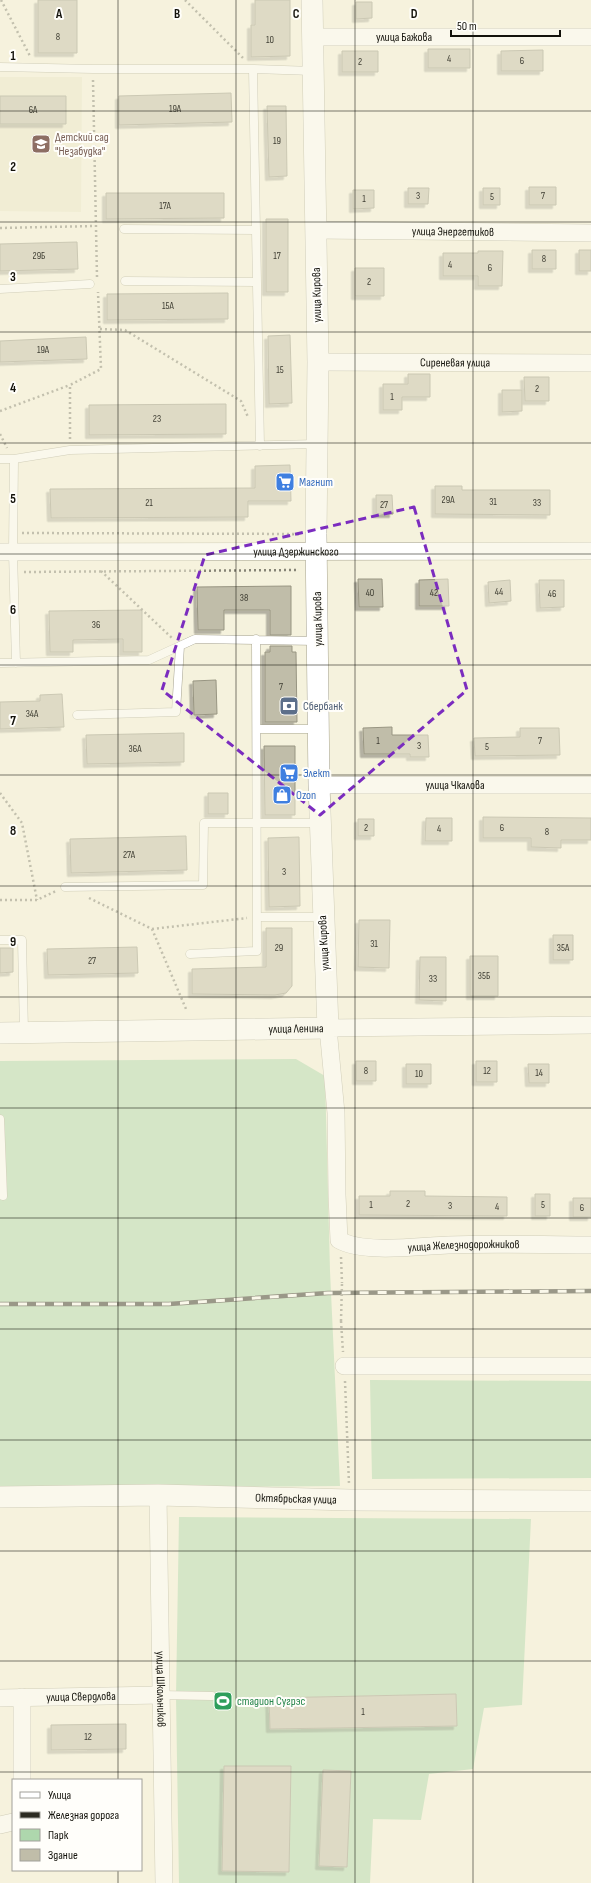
<svg xmlns="http://www.w3.org/2000/svg" width="591" height="1883" viewBox="0 0 591 1883" font-family="'Sofia Sans Condensed',sans-serif">
  <defs>
    <filter id="shadow"><feDropShadow dx="-3.5" dy="3.5" stdDeviation="0" flood-color="#0004"/></filter>
  </defs>
  <rect width="100%" height="100%" fill="#f5f2dd"/>
  <path fill="#ebe7cb" d="M 0,77 L 82,77 L 81,212 L 0,211 Z"/>
  <path fill="#aed7ad" fill-rule="evenodd" d="M 296,1059 L 325,1076 L 330,1271 L 340,1486 L 0,1489 L 0,1061 Z
    M 370,1380 L 591,1381 L 591,1478 L 372,1479 Z
    M 179,1517 L 531,1519 L 522,1705 L 484,1708 L 473,1769 L 429,1774 L 421,1820 L 373,1819 L 370,1883 L 179,1883 L 176,1697 ZM 456,1694 L 457,1726 L 270,1729 L 269,1698 Z"/>
  <path fill="#c0bda9" stroke="#989582" filter="url(#shadow)" d="M 38,0 L 77,0 L 77,53 L 38,53 Z
    M 255,0 L 290,0 L 290,56 L 251,57 L 251,25 L 255,25 Z
    M 356,2 L 372,2 L 372,18 L 356,19 Z
    M 428,49 L 470,49 L 470,68 L 428,68 Z
    M 543,50 L 543,71 L 501,71 L 501,51 Z
    M 342,51 L 378,51 L 378,72 L 342,72 Z
    M 231,93 L 232,122 L 119,125 L 119,96 Z
    M 0,96 L 66,96 L 66,124 L 0,124 Z
    M 267,106 L 286,106 L 287,176 L 269,177 Z
    M 529,187 L 556,187 L 556,205 L 529,205 Z
    M 408,188 L 429,188 L 428,204 L 408,204 Z
    M 483,188 L 500,188 L 500,205 L 483,205 Z
    M 353,190 L 374,190 L 374,208 L 353,209 Z
    M 106,193 L 224,193 L 224,218 L 106,219 Z
    M 266,219 L 288,219 L 288,292 L 266,292 Z
    M 77,242 L 78,269 L 0,271 L 0,244 Z
    M 532,250 L 556,250 L 556,269 L 532,269 Z
    M 579,250 L 591,250 L 591,271 L 579,271 Z
    M 478,251 L 503,251 L 502,286 L 478,286 L 478,276 L 443,276 L 443,253 L 478,253 Z
    M 355,268 L 384,268 L 384,296 L 355,296 Z
    M 228,293 L 228,319 L 107,320 L 107,294 Z
    M 290,335 L 292,403 L 269,404 L 268,336 Z
    M 86,337 L 87,359 L 0,362 L 0,341 Z
    M 408,374 L 430,374 L 430,397 L 402,397 L 402,410 L 383,410 L 383,384 L 408,384 Z
    M 524,377 L 549,377 L 549,401 L 525,401 Z
    M 502,390 L 522,390 L 522,411 L 502,412 Z
    M 226,404 L 226,434 L 89,435 L 89,405 Z
    M 290,465 L 291,501 L 248,501 L 248,517 L 51,518 L 50,489 L 255,488 L 255,466 Z
    M 435,486 L 462,486 L 462,490 L 550,490 L 550,515 L 435,514 Z
    M 376,495 L 392,495 L 393,514 L 376,514 Z
    M 358,579 L 382,579 L 383,607 L 359,607 Z
    M 448,579 L 449,606 L 419,606 L 419,580 Z
    M 510,580 L 511,601 L 489,603 L 488,582 Z
    M 539,580 L 564,580 L 564,607 L 540,608 Z
    M 291,586 L 291,635 L 270,635 L 270,610 L 224,610 L 224,630 L 198,630 L 197,587 Z
    M 142,610 L 142,652 L 123,652 L 123,639 L 73,640 L 73,652 L 50,652 L 49,611 Z
    M 270,646 L 292,646 L 292,652 L 296,652 L 297,722 L 265,722 L 265,652 L 270,652 Z
    M 216,680 L 217,714 L 194,715 L 193,681 Z
    M 62,694 L 64,727 L 0,729 L 0,702 L 40,701 L 40,695 Z
    M 392,727 L 392,735 L 428,735 L 429,757 L 410,757 L 410,754 L 364,754 L 363,728 Z
    M 520,728 L 559,728 L 560,755 L 475,756 L 474,738 L 520,737 Z
    M 184,733 L 184,762 L 87,764 L 86,735 Z
    M 264,746 L 295,746 L 295,815 L 265,815 Z
    M 208,793 L 228,793 L 228,814 L 208,814 Z
    M 483,817 L 591,818 L 591,840 L 561,840 L 561,848 L 531,847 L 531,838 L 483,838 Z
    M 426,818 L 452,818 L 452,841 L 425,841 Z
    M 358,819 L 374,819 L 374,836 L 358,836 Z
    M 186,836 L 187,870 L 71,873 L 70,839 Z
    M 299,837 L 300,906 L 269,907 L 268,838 Z
    M 359,920 L 390,920 L 389,968 L 358,967 Z
    M 266,928 L 292,928 L 292,986 L 286,993 L 275,995 L 192,994 L 192,969 L 266,967 Z
    M 553,935 L 573,935 L 573,960 L 553,960 Z
    M 137,947 L 138,973 L 48,975 L 47,949 Z
    M 0,948 L 13,948 L 13,972 L 0,973 Z
    M 470,956 L 498,956 L 498,996 L 470,996 Z
    M 420,957 L 446,957 L 446,1001 L 419,1000 Z
    M 356,1061 L 376,1061 L 376,1081 L 356,1081 Z
    M 476,1061 L 497,1061 L 497,1082 L 476,1082 Z
    M 406,1064 L 431,1064 L 431,1084 L 406,1084 Z
    M 528,1064 L 549,1064 L 549,1083 L 529,1083 Z
    M 390,1191 L 425,1191 L 425,1196 L 507,1197 L 507,1216 L 359,1215 L 359,1196 L 390,1196 Z
    M 535,1194 L 550,1194 L 550,1216 L 535,1216 Z
    M 573,1198 L 591,1198 L 591,1217 L 573,1217 Z
    M 456,1694 L 457,1726 L 270,1729 L 269,1698 Z
    M 126,1724 L 126,1749 L 51,1750 L 51,1725 Z
    M 224,1766 L 291,1766 L 289,1872 L 222,1871 Z
    M 323,1770 L 351,1771 L 347,1867 L 319,1866 Z"/>
  <g fill="none" stroke-linecap="round" stroke-linejoin="round">
    <g stroke="#a6a390" stroke-width="9">
      <path id="service" d="M 0,67 L 93,69 L 253,69 L 313,71
        M 253,69 L 260,446
        M 124,229 L 256,230
        M 125,281 L 257,282
        M 0,289 L 90,284
        M 0,459 L 14,459 L 70,450 L 317,444
        M 14,459 L 13,552 L 16,663
        M 0,663 L 149,660 L 195,639 L 317,641
        M 77,715 L 176,712 L 180,646
        M 257,729 L 318,729
        M 65,887 L 203,885 L 204,823 L 319,823
        M 257,917 L 323,917
        M 0,940 L 22,940 L 24,1032
        M 190,954 L 257,951 L 256,639
        M 0,1119 L 3,1196
        M 161,1695 L 212,1696"/>
    </g>
    <g stroke="#a6a390" stroke-width="18">
      <g id="minor">
        <path id="s1" d="M 313,37 L 591,37"/>
        <path id="s2" d="M 316,230 L 591,233"/>
        <path id="s3" d="M 318,362 L 591,363"/>
        <path id="s4" d="M 0,552 L 591,551"/>
        <path id="s5" d="M 319,785 L 591,785"/>
        <path id="s6" d="M 591,1025 L 328,1028 L 336,1113 L 337,1195 L 339,1240 C 364,1254 419,1246 448,1245 C 495,1243 543,1245 591,1245"/>
        <path d="M 344,1366 L 591,1366"/>
        <path id="s7" d="M 158,1495 L 164,1883"/>
        <path d="M 22,1697 L 22,1780"/>
        <path id="s8" d="M 0,1698 L 161,1695"/>
        <path d="M 0,1825 L 13,1822"/>
      </g>
    </g>
    <g stroke="#a6a390" stroke-width="22">
      <g id="tertiary">
        <path id="s9" d="M 0,1033 L 328,1028 L 319,785 L 316,534 L 318,362 L 312,0"/>
        <path id="s10" d="M 0,1497 L 158,1495 L 350,1500 L 591,1501"/>
      </g>
    </g>
    <path stroke="#868476" stroke-width="2.5" stroke-dasharray="2 3" stroke-linecap="butt" d="M 1,0 L 30,56
      M 185,0 L 243,58
      M 93,80 L 97,277
      M 0,228 L 95,226
      M 100,329 L 125,330 L 241,401 L 248,417
      M 0,411 L 70,385
      M 0,434 L 7,448
      M 70,439 L 70,385 L 101,369 L 98,292
      M 22,533 L 299,534
      M 101,571 L 172,638
      M 24,572 L 299,570
      M 0,793 L 22,823 L 37,900
      M 89,898 L 152,929 L 186,1009
      M 0,900 L 37,900 L 56,891
      M 152,929 L 247,918
      M 341,1257 L 342,1283
      M 341,1321 L 343,1352
      M 345,1381 L 349,1484"/>
    <use href="#service" stroke="#fff" stroke-width="8"/>
    <use href="#minor" stroke="#fff" stroke-width="17"/>
    <use href="#tertiary" stroke="#fff" stroke-width="21"/>
    <g stroke="#2c2b22" stroke-width="4.5">
      <path id="rail" d="M 0,1304 L 169,1304 L 328,1293 L 591,1291"/>
    </g>
    <use href="#rail" stroke="#fffefa" stroke-width="3" stroke-dasharray="9" stroke-linecap="butt"/>
    <path stroke="#868476" stroke-width="2.5" stroke-dasharray="2 3" stroke-linecap="butt" d="M 341,1321 L 342,1283"/>
  </g>
  <path d="M0 0H591V1883H0ZM 414,507 L 467,690 L 320,815 L 162,690 L 205,555 Z" fill="#f5f2dd" fill-opacity=".55" fill-rule="evenodd"/>
  <path fill="none" stroke="#7b2cbf" stroke-width="3" stroke-dasharray="8 5" stroke-linejoin="round" d="M 414,507 L 467,690 L 320,815 L 162,690 L 205,555 Z"/>
  <path fill="none" stroke="#13120b" stroke-width="1" stroke-opacity="0.55" d="M 118,0 L 118,1780M 236,0 L 236,1883M 355,0 L 355,1883M 473,0 L 473,1883M 0,111 L 591,111M 0,222 L 591,222M 0,332 L 591,332M 0,443 L 591,443M 0,554 L 591,554M 0,665 L 591,665M 0,775 L 591,775M 0,886 L 591,886M 0,997 L 591,997M 0,1108 L 591,1108M 0,1218 L 591,1218M 0,1329 L 591,1329M 0,1440 L 591,1440M 0,1551 L 591,1551M 0,1661 L 591,1661M 0,1772 L 591,1772M 118,1870 L 118,1883"/>
  <defs>
    <g id="school-square" transform="scale(1)"><rect x="-9" y="-9" width="18" height="18" rx="4" fill="#8d6e63" stroke="#fffefa"/><path d="M0-5L7-2L0 1L-7-2ZM-4 1L0 2.5L4 1V4Q0 6-4 4Z" fill="#fff"/></g>
    <g id="supermarket-square" transform="scale(1)"><rect x="-9" y="-9" width="18" height="18" rx="4" fill="#3f7fe0" stroke="#fffefa"/><path d="M-6-5.5h2.5l.6 2H6L4.5 2H-2.5L-4.4-4H-6ZM-1.5 3.2a1.3 1.3 0 1 0 .1 0ZM3 3.2a1.3 1.3 0 1 0 .1 0Z" fill="#fff"/></g>
    <g id="bank-square" transform="scale(1)"><rect x="-9" y="-9" width="18" height="18" rx="4" fill="#5c6f8a" stroke="#fffefa"/><path d="M-6-4H6V4H-6ZM0-2.3a2.3 2.3 0 1 0 0 4.6a2.3 2.3 0 1 0 0-4.6Z" fill="#fff"/></g>
    <g id="shop-square" transform="scale(1)"><rect x="-9" y="-9" width="18" height="18" rx="4" fill="#3f7fe0" stroke="#fffefa"/><path d="M-5-2.5h2.3a2.7 3.5 0 0 1 5.4 0H5L5.5 6h-11ZM-1.5-2.5h3a1.5 2.3 0 0 0-3 0Z" fill="#fff"/></g>
    <g id="stadium-square" transform="scale(1)"><rect x="-9" y="-9" width="18" height="18" rx="4" fill="#2e9e5b" stroke="#fffefa"/><path d="M0-5a6.5 5 0 1 0 0 10a6.5 5 0 1 0 0-10ZM-3.5-1.8h7v3.6h-7Z" fill="#fff"/></g>
  </defs>
  <g fill-rule="evenodd">
    <use href="#school-square" x="41" y="144"/>
    <use href="#supermarket-square" x="285" y="482"/>
    <use href="#bank-square" x="289" y="706"/>
    <use href="#supermarket-square" x="289" y="773"/>
    <use href="#shop-square" x="282" y="795"/>
    <use href="#stadium-square" x="223" y="1701"/>
  </g>
  <g text-anchor="middle" dominant-baseline="central" stroke-width="4" stroke-linejoin="round" paint-order="stroke">
    <g font-size="10" fill="#3e3d32">
      <text x="58" y="37">8</text>
      <text x="270" y="40">10</text>
      <text x="449" y="59">4</text>
      <text x="522" y="61">6</text>
      <text x="360" y="62">2</text>
      <text x="175" y="109">19А</text>
      <text x="33" y="110">6А</text>
      <text x="277" y="141">19</text>
      <text x="418" y="196">3</text>
      <text x="543" y="196">7</text>
      <text x="492" y="197">5</text>
      <text x="364" y="199">1</text>
      <text x="165" y="206">17А</text>
      <text x="39" y="256">29Б</text>
      <text x="277" y="256">17</text>
      <text x="544" y="259">8</text>
      <text x="450" y="265">4</text>
      <text x="490" y="268">6</text>
      <text x="369" y="282">2</text>
      <text x="168" y="306">15А</text>
      <text x="43" y="350">19А</text>
      <text x="280" y="370">15</text>
      <text x="537" y="389">2</text>
      <text x="392" y="397">1</text>
      <text x="157" y="419">23</text>
      <text x="448" y="500">29А</text>
      <text x="493" y="502">31</text>
      <text x="149" y="503">21</text>
      <text x="537" y="503">33</text>
      <text x="384" y="505">27</text>
      <text x="499" y="592">44</text>
      <text x="370" y="593">40</text>
      <text x="434" y="593">42</text>
      <text x="552" y="594">46</text>
      <text x="244" y="598">38</text>
      <text x="96" y="625">36</text>
      <text x="281" y="687">7</text>
      <text x="32" y="714">34А</text>
      <text x="378" y="741">1</text>
      <text x="540" y="741">7</text>
      <text x="419" y="746">3</text>
      <text x="487" y="747">5</text>
      <text x="135" y="749">36А</text>
      <text x="366" y="828">2</text>
      <text x="502" y="828">6</text>
      <text x="439" y="829">4</text>
      <text x="547" y="832">8</text>
      <text x="129" y="855">27А</text>
      <text x="284" y="872">3</text>
      <text x="374" y="944">31</text>
      <text x="279" y="948">29</text>
      <text x="563" y="948">35А</text>
      <text x="92" y="961">27</text>
      <text x="484" y="976">35Б</text>
      <text x="433" y="979">33</text>
      <text x="366" y="1071">8</text>
      <text x="487" y="1071">12</text>
      <text x="539" y="1073">14</text>
      <text x="419" y="1074">10</text>
      <text x="408" y="1204">2</text>
      <text x="371" y="1205">1</text>
      <text x="543" y="1205">5</text>
      <text x="450" y="1206">3</text>
      <text x="497" y="1207">4</text>
      <text x="582" y="1208">6</text>
      <text x="363" y="1712">1</text>
      <text x="88" y="1737">12</text>
    </g>
    <g font-size="12" fill="#13120b" stroke="#fffefa">
      <text stroke="none"><textPath href="#s1" startOffset="91">улица Бажова</textPath></text>
      <text stroke="none"><textPath href="#s2" startOffset="137">улица Энергетиков</textPath></text>
      <text transform="translate(317 295) rotate(-91)">улица Кирова</text>
      <text stroke="none"><textPath href="#s3" startOffset="137">Сиреневая улица</textPath></text>
      <text stroke="none"><textPath href="#s4" startOffset="296">улица Дзержинского</textPath></text>
      <text transform="translate(318 619) rotate(-91)">улица Кирова</text>
      <text stroke="none"><textPath href="#s5" startOffset="136">улица Чкалова</textPath></text>
      <text transform="translate(324 943) rotate(-93)">улица Кирова</text>
      <text stroke="none"><textPath href="#s9" startOffset="296">улица Ленина</textPath></text>
      <text stroke="none"><textPath href="#s6" startOffset="601">улица Железнодорожников</textPath></text>
      <text stroke="none"><textPath href="#s10" startOffset="296">Октябрьская улица</textPath></text>
      <text stroke="none"><textPath href="#s7" startOffset="194">улица Школьников</textPath></text>
      <text stroke="none"><textPath href="#s8" startOffset="81">улица Свердлова</textPath></text>
    </g>
    <g font-size="12" fill="#785e54" stroke="#fffefa" text-anchor="start">
      <text x="55" y="137">Детский сад<tspan x="55" dy="14">"Незабудка"</tspan></text>
    </g>
    <g font-size="12" fill="#366cbe" stroke="#fffefa" text-anchor="start">
      <text x="299" y="482">Магнит</text>
      <text x="303" y="773">Элект</text>
      <text x="296" y="795">Ozon</text>
    </g>
    <g font-size="12" fill="#4e5e75" stroke="#fffefa" text-anchor="start">
      <text x="303" y="706">Сбербанк</text>
    </g>
    <g font-size="12" fill="#27864d" stroke="#fffefa" text-anchor="start">
      <text x="237" y="1701">стадион Сугрэс</text>
    </g>
  </g>
  <g font-size="13" text-anchor="middle" font-weight="bold" fill="#13120b" stroke="#fffefa" stroke-width="4" stroke-linejoin="round" paint-order="stroke">
    <text x="59" y="18">A</text>
    <text x="177" y="18">B</text>
    <text x="296" y="18">C</text>
    <text x="414" y="18">D</text>
    <text x="13" y="60">1</text>
    <text x="13" y="171">2</text>
    <text x="13" y="281">3</text>
    <text x="13" y="392">4</text>
    <text x="13" y="503">5</text>
    <text x="13" y="614">6</text>
    <text x="13" y="725">7</text>
    <text x="13" y="835">8</text>
    <text x="13" y="946">9</text>
  </g>
  <rect x="12" y="1779" width="130" height="92" fill="#fffefa" stroke="#a1a09a"/>
  <rect x="20" y="1792" width="20" height="6" fill="#ffffff" stroke="#a1a09a"/>
  <text x="48" y="1799" font-size="12" fill="#13120b">Улица</text>
  <rect x="20" y="1812" width="20" height="6" fill="#2c2b22" stroke="#a1a09a"/>
  <text x="48" y="1819" font-size="12" fill="#13120b">Железная дорога</text>
  <rect x="20" y="1829" width="20" height="12" fill="#aed7ad" stroke="#a1a09a"/>
  <text x="48" y="1839" font-size="12" fill="#13120b">Парк</text>
  <rect x="20" y="1849" width="20" height="12" fill="#c0bda9" stroke="#a1a09a"/>
  <text x="48" y="1859" font-size="12" fill="#13120b">Здание</text>
  <path d="M451 30v6h109v-6" fill="none" stroke="#13120b" stroke-width="2"/>
  <text x="457" y="30" font-size="12" fill="#13120b" stroke="#fffefa" stroke-width="3" paint-order="stroke">50 m</text>
</svg>
